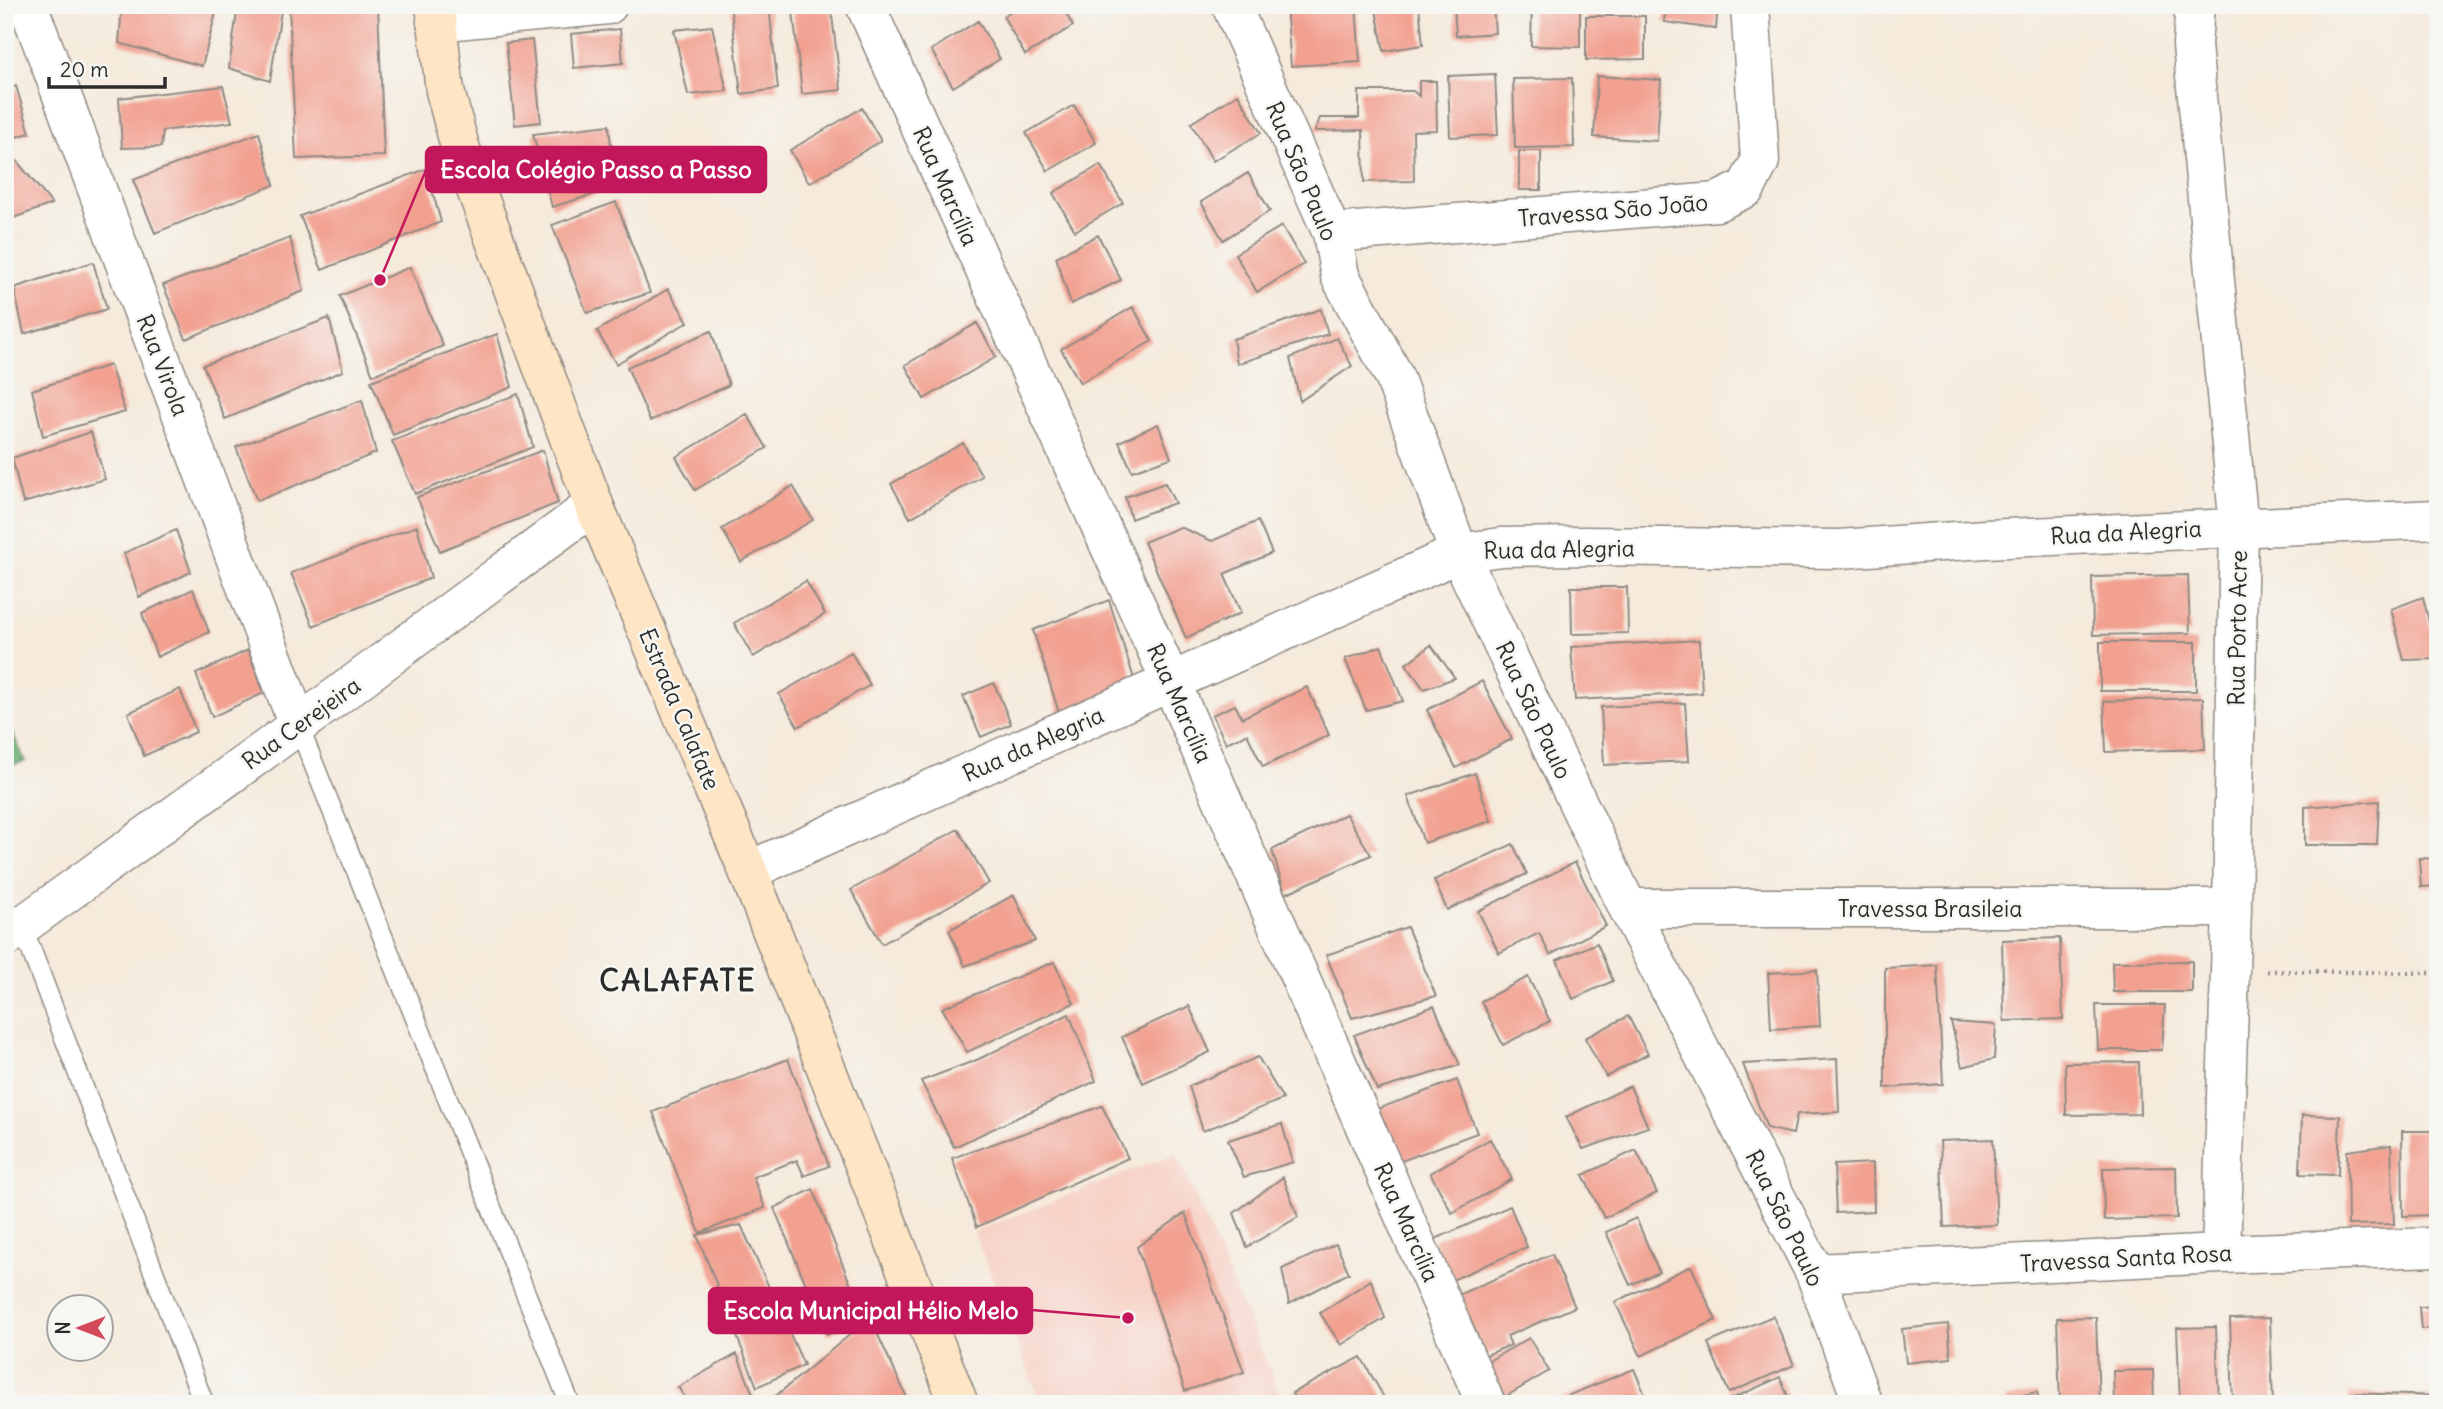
<svg xmlns="http://www.w3.org/2000/svg" width="2443" height="1409" viewBox="0 0 2443 1409" font-family="Delius,sans-serif">
  <rect width="100%" height="100%" fill="#f6f6f2"/>
  <filter id="ink" filterUnits="userSpaceOnUse"><feTurbulence type="fractalNoise" baseFrequency=".0143" numOctaves="2"/><feDisplacementMap in="SourceGraphic" scale="14" xChannelSelector="R" yChannelSelector="G"/><feConvolveMatrix kernelMatrix="1 2 1 2 8 2 1 2 1" color-interpolation-filters="sRGB"/></filter>
  <filter id="wash" filterUnits="userSpaceOnUse"><feTurbulence type="fractalNoise" baseFrequency=".00686" numOctaves="4" result="noise"/><feDisplacementMap in="SourceGraphic" scale="28" xChannelSelector="R" yChannelSelector="G"/><feGaussianBlur stdDeviation="1.57" result="paint"/><feColorMatrix in="noise" values="0 0 0 0 0 0 0 0 0 0 0 0 0 0 0 0 0 1.4 0 .05"/><feComposite in="paint" operator="in"/></filter>
  <g filter="url(#wash)">
    <rect width="100%" height="100%" fill="#f5eadb"/>
    <path fill="#f7d1c6" d="M 1177,1153 L 1284,1404 L 1041,1404 L 974,1232 Z"/>
    <path fill="#6eb47a" stroke="#4c7052" stroke-width="2" d="M 5,717 L 25,761 L 5,767 Z"/>
    <g id="blocks">
      <path fill="#f2a090" d="M 122,5 L 218,5 L 202,66 L 119,43 Z
        M 238,5 L 282,5 L 270,81 L 229,68 Z
        M 289,5 L 378,5 L 384,156 L 296,159 Z
        M 1021,5 L 1061,5 L 1073,26 L 1025,55 L 1003,16 Z
        M 1286,5 L 1356,5 L 1360,62 L 1291,66 Z
        M 1375,5 L 1419,5 L 1423,45 L 1384,51 Z
        M 1454,5 L 1493,5 L 1495,33 L 1456,36 Z
        M 1532,5 L 1580,5 L 1580,47 L 1531,46 Z
        M 1666,5 L 1718,5 L 1716,29 L 1664,22 Z
        M 769,6 L 778,89 L 741,94 L 731,10 Z
        M 831,7 L 841,90 L 802,94 L 793,11 Z
        M 1586,16 L 1645,16 L 1645,59 L 1586,60 Z
        M 978,21 L 1000,59 L 953,87 L 931,50 Z
        M 712,26 L 727,91 L 688,95 L 674,30 Z
        M 620,29 L 623,63 L 574,68 L 571,34 Z
        M 532,40 L 541,122 L 515,125 L 506,43 Z
        M 1495,74 L 1498,135 L 1450,137 L 1448,76 Z
        M 1597,76 L 1661,80 L 1657,141 L 1594,137 Z
        M 1572,78 L 1574,147 L 1515,148 L 1513,79 Z
        M 1419,81 L 1436,81 L 1437,130 L 1413,131 L 1414,181 L 1364,182 L 1363,130 L 1315,131 L 1320,118 L 1359,118 L 1359,91 L 1413,91 L 1419,96 Z
        M 16,86 L 30,133 L 5,140 L 5,90 Z
        M 223,86 L 232,122 L 163,131 L 161,147 L 122,148 L 119,98 Z
        M 1238,94 L 1261,133 L 1213,161 L 1191,123 Z
        M 1074,105 L 1096,143 L 1048,171 L 1026,133 Z
        M 862,108 L 881,141 L 809,183 L 790,150 Z
        M 609,125 L 615,188 L 552,207 L 533,134 Z
        M 259,133 L 274,185 L 155,233 L 133,180 Z
        M 1519,151 L 1541,151 L 1541,190 L 1519,190 Z
        M 16,160 L 52,204 L 5,221 L 5,164 Z
        M 1100,165 L 1123,203 L 1075,231 L 1053,193 Z
        M 426,169 L 441,222 L 322,270 L 300,216 Z
        M 1248,173 L 1270,211 L 1223,240 L 1201,202 Z
        M 616,202 L 650,293 L 587,313 L 552,225 Z
        M 1282,226 L 1304,264 L 1257,292 L 1235,254 Z
        M 1098,235 L 1121,280 L 1071,304 L 1056,257 Z
        M 290,238 L 304,291 L 186,339 L 163,285 Z
        M 93,262 L 107,309 L 24,334 L 14,288 Z
        M 410,267 L 443,346 L 373,375 L 340,296 Z
        M 668,289 L 688,322 L 616,364 L 597,331 Z
        M 1133,307 L 1152,341 L 1080,383 L 1061,349 Z
        M 1321,309 L 1328,334 L 1237,364 L 1233,339 Z
        M 329,318 L 343,371 L 225,419 L 203,365 Z
        M 977,323 L 996,357 L 924,399 L 905,365 Z
        M 711,331 L 729,385 L 650,421 L 627,367 Z
        M 497,334 L 512,387 L 393,435 L 371,381 Z
        M 1337,338 L 1352,366 L 1300,401 L 1290,358 Z
        M 110,365 L 125,412 L 43,436 L 32,390 Z
        M 518,394 L 533,447 L 415,494 L 392,441 Z
        M 362,400 L 376,453 L 257,501 L 236,447 Z
        M 747,414 L 767,448 L 695,490 L 676,457 Z
        M 1158,424 L 1171,458 L 1132,471 L 1119,442 Z
        M 91,432 L 105,479 L 23,503 L 12,458 Z
        M 963,443 L 982,476 L 910,518 L 891,484 Z
        M 543,450 L 558,503 L 440,551 L 417,497 Z
        M 1165,483 L 1175,503 L 1131,519 L 1125,497 Z
        M 793,486 L 813,520 L 741,562 L 722,529 Z
        M 1258,521 L 1272,553 L 1224,574 L 1241,613 L 1186,638 L 1144,542 L 1180,527 L 1212,541 Z
        M 417,526 L 431,578 L 313,626 L 291,573 Z
        M 176,530 L 191,572 L 139,597 L 124,553 Z
        M 2188,575 L 2190,633 L 2093,635 L 2092,577 Z
        M 806,581 L 825,614 L 753,657 L 734,623 Z
        M 1571,587 L 1627,587 L 1628,633 L 1572,634 Z
        M 193,589 L 209,632 L 157,657 L 142,613 Z
        M 2423,597 L 2438,659 L 2404,660 L 2391,609 Z
        M 1109,600 L 1135,682 L 1061,719 L 1033,630 Z
        M 1699,640 L 1702,693 L 1575,700 L 1571,647 Z
        M 2100,642 L 2196,642 L 2196,691 L 2100,691 Z
        M 1431,645 L 1455,678 L 1424,689 L 1406,664 Z
        M 1381,646 L 1403,701 L 1366,710 L 1345,659 Z
        M 248,650 L 264,693 L 212,717 L 196,674 Z
        M 851,652 L 870,685 L 798,727 L 779,694 Z
        M 1482,681 L 1512,739 L 1456,768 L 1427,710 Z
        M 994,683 L 1011,724 L 981,737 L 963,696 Z
        M 1307,687 L 1329,735 L 1263,767 L 1247,734 L 1226,743 L 1212,715 L 1235,705 L 1242,718 Z
        M 180,689 L 196,732 L 144,756 L 128,713 Z
        M 2203,698 L 2205,749 L 2106,752 L 2104,701 Z
        M 1685,703 L 1689,761 L 1604,765 L 1601,707 Z
        M 1475,773 L 1491,821 L 1424,843 L 1408,796 Z
        M 2379,801 L 2377,845 L 2305,845 L 2305,807 Z
        M 1346,814 L 1371,855 L 1285,894 L 1272,850 Z
        M 958,829 L 989,883 L 882,944 L 851,890 Z
        M 1513,844 L 1527,874 L 1447,910 L 1434,880 Z
        M 2419,858 L 2438,859 L 2438,886 L 2421,887 Z
        M 1575,862 L 1606,926 L 1550,955 L 1539,933 L 1499,953 L 1478,911 Z
        M 1014,895 L 1035,941 L 965,966 L 949,930 Z
        M 1407,927 L 1436,996 L 1352,1018 L 1326,955 Z
        M 2060,938 L 2063,1019 L 2004,1021 L 2002,940 Z
        M 1597,943 L 1613,981 L 1573,999 L 1557,960 Z
        M 2192,961 L 2192,992 L 2113,992 L 2112,962 Z
        M 1054,962 L 1074,1003 L 967,1052 L 942,1008 Z
        M 1937,965 L 1943,1084 L 1885,1088 L 1885,968 Z
        M 1817,970 L 1820,1026 L 1771,1029 L 1768,973 Z
        M 1528,977 L 1550,1021 L 1503,1045 L 1481,1001 Z
        M 2096,1005 L 2165,1005 L 2162,1050 L 2098,1050 Z
        M 1189,1006 L 1210,1052 L 1143,1083 L 1122,1037 Z
        M 1434,1006 L 1460,1065 L 1377,1090 L 1354,1035 Z
        M 1069,1014 L 1096,1081 L 954,1147 L 921,1081 L 979,1059 Z
        M 1628,1016 L 1648,1054 L 1606,1077 L 1585,1038 Z
        M 1951,1022 L 1996,1025 L 1994,1059 L 1962,1067 Z
        M 1258,1057 L 1283,1099 L 1203,1131 L 1189,1086 Z
        M 788,1059 L 829,1166 L 804,1176 L 797,1160 L 753,1177 L 765,1208 L 700,1233 L 653,1112 Z
        M 1837,1059 L 1839,1112 L 1797,1114 L 1793,1134 L 1767,1128 L 1743,1064 Z
        M 2139,1062 L 2140,1114 L 2066,1115 L 2065,1063 Z
        M 1457,1080 L 1477,1133 L 1396,1163 L 1377,1109 Z
        M 1630,1086 L 1648,1127 L 1583,1149 L 1566,1117 Z
        M 1102,1106 L 1128,1158 L 977,1227 L 952,1158 Z
        M 2302,1115 L 2340,1116 L 2338,1175 L 2300,1174 Z
        M 1282,1124 L 1293,1162 L 1244,1177 L 1228,1140 Z
        M 2402,1131 L 2438,1131 L 2438,1215 L 2403,1216 Z
        M 1490,1139 L 1512,1179 L 1452,1213 L 1430,1173 Z
        M 1993,1139 L 1997,1225 L 1944,1227 L 1940,1141 Z
        M 2391,1145 L 2394,1224 L 2348,1225 L 2347,1151 Z
        M 1636,1150 L 1657,1193 L 1604,1218 L 1583,1175 Z
        M 1873,1163 L 1874,1211 L 1836,1213 L 1834,1165 Z
        M 2176,1167 L 2177,1218 L 2104,1220 L 2103,1168 Z
        M 1283,1177 L 1298,1217 L 1247,1247 L 1234,1213 Z
        M 813,1189 L 864,1319 L 827,1335 L 774,1208 Z
        M 1510,1206 L 1527,1247 L 1450,1281 L 1433,1240 Z
        M 1185,1213 L 1244,1372 L 1185,1391 L 1137,1247 Z
        M 1636,1218 L 1659,1272 L 1630,1285 L 1606,1232 Z
        M 741,1225 L 804,1365 L 757,1387 L 697,1235 Z
        M 1336,1244 L 1349,1273 L 1289,1304 L 1282,1269 Z
        M 1552,1254 L 1575,1307 L 1507,1336 L 1511,1345 L 1479,1358 L 1453,1297 Z
        M 1691,1266 L 1716,1320 L 1641,1356 L 1615,1302 Z
        M 1371,1280 L 1385,1318 L 1341,1345 L 1320,1313 Z
        M 2438,1306 L 2438,1327 L 2421,1329 L 2419,1307 Z
        M 1773,1316 L 1794,1365 L 1729,1393 L 1708,1343 Z
        M 2096,1317 L 2099,1404 L 2060,1404 L 2057,1318 Z
        M 870,1318 L 910,1404 L 766,1404 Z
        M 2270,1318 L 2273,1404 L 2233,1404 L 2230,1319 Z
        M 1948,1324 L 1951,1358 L 1906,1363 L 1902,1329 Z
        M 2216,1327 L 2219,1404 L 2180,1404 L 2177,1328 Z
        M 1529,1338 L 1549,1371 L 1505,1397 L 1485,1363 Z
        M 737,1354 L 757,1404 L 689,1404 L 678,1387 Z
        M 1361,1357 L 1386,1401 L 1380,1404 L 1296,1404 L 1292,1393 Z
        M 1634,1369 L 1649,1404 L 1547,1404 Z
        M 2153,1370 L 2154,1404 L 2114,1404 L 2113,1371 Z
        M 1780,1377 L 1791,1404 L 1720,1404 Z
        M 2037,1392 L 2040,1404 L 2006,1404 L 2005,1399 Z
        M 2349,1393 L 2438,1396 L 2438,1404 L 2349,1404 Z"/>
    </g>
  </g>
  <g filter="url(#ink)">
    <use href="#blocks" fill-opacity="0" stroke="#908a83" stroke-width="2"/>
    <g fill="none" stroke-linecap="round" stroke-linejoin="round">
      <g stroke="#908a83" stroke-width="22">
        <path id="lane" d="M 298,725 L 570,1404
          M 22,926 L 204,1404"/>
      </g>
      <g stroke="#908a83" stroke-width="41">
        <path id="street" d="M 28,5 L 298,725
          M 865,5 L 1171,682 L 1486,1404
          M 1231,5 L 1332,233 L 1340,276 L 1394,376 L 1459,553 L 1628,908 L 1815,1273 L 1863,1404
          M 2195,5 L 2192,45 L 2239,527 L 2232,908 L 2221,1254
          M 436,22 L 608,5
          M 1332,233 L 1717,202 L 1746,188 L 1760,161 L 1750,5
          M 748,871 L 1459,553 L 1501,547 L 1585,546 L 1839,549 L 1985,539 L 2438,519
          M 1628,908 L 2232,908
          M 5,938 L 270,746 L 594,505
          M 1815,1273 L 2221,1254 L 2438,1247"/>
      </g>
      <g stroke="#908a83" stroke-width="41">
        <path id="secondary" d="M 435,5 L 445,91 L 460,147 L 594,505 L 748,871 L 959,1404"/>
      </g>
      <path stroke="#908a83" stroke-width="4.5" stroke-dasharray="2 5" stroke-linecap="butt" d="M 2267,971 L 2438,973"/>
      <use href="#lane" stroke="#fff" stroke-width="19"/>
      <use href="#street" stroke="#fff" stroke-width="38"/>
      <use href="#secondary" stroke="#fee5c5" stroke-width="38"/>
    </g>
  </g>
  <g text-anchor="middle" dominant-baseline="central" stroke-width="5" stroke-linejoin="round" paint-order="stroke">
    <g font-size="23" fill="#2b2b2b" stroke="#f6f6f2">
      <text transform="translate(1302 171) rotate(67)">Rua São Paulo</text>
      <text transform="translate(946 186) rotate(66)">Rua Marcília</text>
      <text transform="translate(1613 210) rotate(-5)">Travessa São João</text>
      <text transform="translate(163 365) rotate(69)">Rua Virola</text>
      <text transform="translate(2126 532) rotate(-3)">Rua da Alegria</text>
      <text transform="translate(1559 549) rotate(-1)">Rua da Alegria</text>
      <text transform="translate(2237 628) rotate(-89)">Rua Porto Acre</text>
      <text transform="translate(1180 703) rotate(66)">Rua Marcília</text>
      <text transform="translate(680 709) rotate(67)">Estrada Calafate</text>
      <text transform="translate(1534 710) rotate(65)">Rua São Paulo</text>
      <text transform="translate(301 723) rotate(-36)">Rua Cerejeira</text>
      <text transform="translate(1033 744) rotate(-24)">Rua da Alegria</text>
      <text x="1930" y="908">Travessa Brasileia</text>
      <text transform="translate(1785 1218) rotate(64)">Rua São Paulo</text>
      <text transform="translate(1407 1222) rotate(66)">Rua Marcília</text>
      <text transform="translate(2126 1258) rotate(-3)">Travessa Santa Rosa</text>
    </g>
    <g font-size="30" font-weight="bold" letter-spacing="2" fill="#2b2b2b" stroke="#f6f6f2">
      <text x="678" y="980">CALAFATE</text>
    </g>
  </g>
  <path fill="none" stroke="#c2185b" stroke-width="2.5" d="M380 280L426 170M1128 1318L1032 1310"/>
  <g fill="#c2185b" stroke="#f6f6f2" stroke-width="2.5">
    <circle cx="380" cy="280" r="7"/>
    <circle cx="1128" cy="1318" r="7"/>
  </g>
  <g fill="#c2185b" stroke="#c2185b" stroke-width="2.5">
    <rect x="426" y="147" width="340" height="45" rx="7"/>
    <rect x="709" y="1288" width="323" height="45" rx="7"/>
  </g>
  <g font-size="24" text-anchor="middle" font-weight="bold" fill="#fff">
    <text x="596" y="178">Escola Colégio Passo a Passo</text>
    <text x="871" y="1319">Escola Municipal Hélio Melo</text>
  </g>
  <rect width="2443" height="1409" fill="none" stroke="#f6f6f2" stroke-width="28"/>
  <g transform="translate(80 1328) rotate(270)"><circle r="33" fill="#f6f6f2" stroke="#a5a5a2" stroke-width="2"/>
  <path d="M0-5L12 26L0 18L-12 26Z" fill="#d1495b"/>
  <text y="-10" font-size="19" font-weight="bold" text-anchor="middle" fill="#2b2b2b">N</text>
  </g>
  <path d="M49 77v10h116v-10" fill="none" stroke="#2b2b2b" stroke-width="3.5"/>
  <text x="60" y="77" font-size="21" fill="#2b2b2b" stroke="#f6f6f2" stroke-width="5" paint-order="stroke">20 m</text>
</svg>
